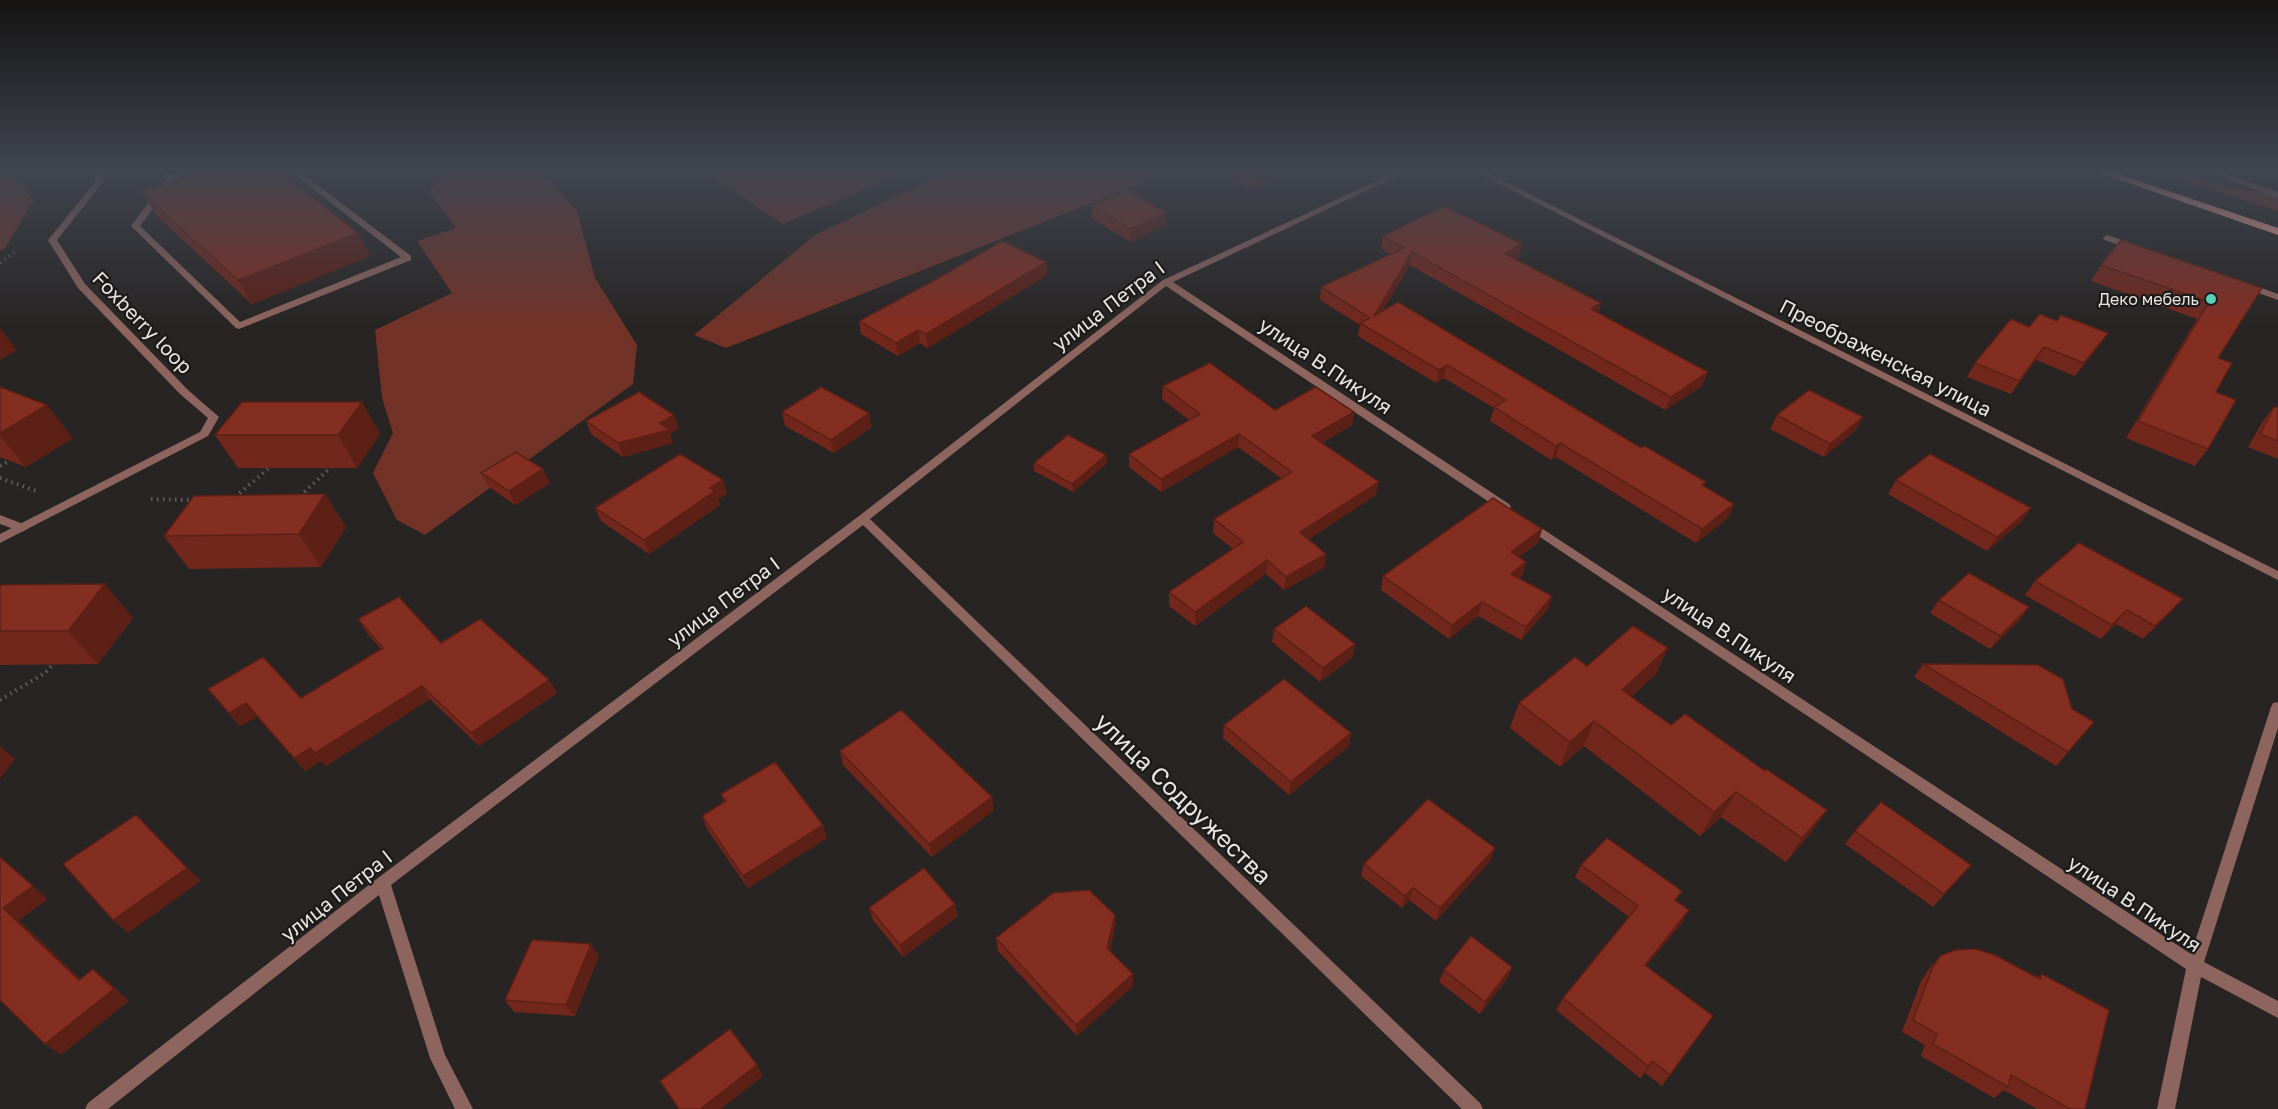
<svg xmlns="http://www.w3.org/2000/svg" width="2278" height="1109" viewBox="0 0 2278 1109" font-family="'Golos Text',sans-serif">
  <rect width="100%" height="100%" fill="#272423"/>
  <path fill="#723228" d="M 0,171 L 8,171 L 34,200 L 5,248 L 0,251 Z
    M 444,171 L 541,171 L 577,211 L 595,278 L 637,345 L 633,384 L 425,535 L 397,520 L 373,473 L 393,433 L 382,398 L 375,330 L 452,293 L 417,241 L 456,228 L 429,192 Z
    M 703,171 L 907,171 L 783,224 Z
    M 949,171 L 1172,171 L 726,348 L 694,335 L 815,235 Z
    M 2156,171 C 2179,171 2199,181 2222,186 C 2243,190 2256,190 2278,197 L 2278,211 Z"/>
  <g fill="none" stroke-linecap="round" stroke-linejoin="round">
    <path stroke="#636060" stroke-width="3" stroke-dasharray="1.5 4" stroke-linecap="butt" d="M 0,263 L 15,252"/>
    <path stroke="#636060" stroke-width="4" stroke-dasharray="1.5 4.5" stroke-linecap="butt" d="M 0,466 L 7,462
      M 0,478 L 39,492
      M 300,496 L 329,469
      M 235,497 L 268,469
      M 151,499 L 196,500
      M 0,700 L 45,673 L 53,664"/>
    <path fill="#8e655e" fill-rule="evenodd" d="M 290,171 L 299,171 L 411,256 L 411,260 L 239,329 L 236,328 L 131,226 L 169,175 L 175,175 L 175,179 L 140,226 L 240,322 L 401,257 Z
      M 2206,171 L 2217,171 L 2278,192 L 2278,198 Z
      M 2107,235 L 2135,244 L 2137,246 L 2132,249 L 2104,240 L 2103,238 Z
      M 2245,282 L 2278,294 L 2278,300 L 2242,287 L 2242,283 Z
      M 0,515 L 26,525 L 28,528 L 22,532 L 0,524 Z"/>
    <path fill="#8e655e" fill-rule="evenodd" d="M 94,171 L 102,171 L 104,181 L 57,240 L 85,284 L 188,390 L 219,417 L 208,436 L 0,543 L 0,534 L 200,432 L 208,418 L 180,394 L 78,288 L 48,240 L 96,181 Z
      M 161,171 L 170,171 L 173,174 L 184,171 L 196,171 L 172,180 Z
      M 1398,171 L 1408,171 L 1173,282 L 1509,504 L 1511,507 L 1509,510 L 1501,510 L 1166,286 L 870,519 L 1480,1103 L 1483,1109 L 1462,1109 L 863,525 L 391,885 L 445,1055 L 473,1109 L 455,1109 L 430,1058 L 379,895 L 108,1109 L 85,1109 L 88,1103 L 378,878 L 859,516 L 1163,280 Z
      M 1474,171 L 1484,171 L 2278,571 L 2278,580 Z
      M 1529,520 L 2191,954 L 2271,707 L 2273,703 L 2278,702 L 2278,728 L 2204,962 L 2278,1001 L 2278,1018 L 2201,977 L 2175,1109 L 2157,1109 L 2186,969 L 1525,527 L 1523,524 Z"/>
    <path fill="#faa596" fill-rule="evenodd" d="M 2094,171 L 2109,171 L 2278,228 L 2278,235 Z"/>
  </g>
  <path fill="#72271c" d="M 1220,171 L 1296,171 L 1251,189 Z
    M 141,192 L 358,233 L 370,256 L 252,304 L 156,215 Z
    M 1092,206 L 1166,213 L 1166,225 L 1131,242 L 1092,219 Z
    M 1383,236 L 1522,244 L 1519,257 L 1515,259 L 1601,303 L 1598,313 L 1708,372 L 1702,386 L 1665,410 L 1410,265 L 1382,311 L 1704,486 L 1734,504 L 1728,518 L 1696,543 L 1556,457 L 1551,460 L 1490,421 L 1494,408 L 1444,378 L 1436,383 L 1358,336 L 1360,325 L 1320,300 L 1321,287 L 1390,254 L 1381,248 Z
    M 1046,262 L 1047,275 L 928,348 L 920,343 L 898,356 L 861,334 L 859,321 Z
    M 2101,265 L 2262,288 L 2218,358 L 2216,392 L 2208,449 L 2195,466 L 2126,438 L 2197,319 L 2091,281 Z
    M 2057,321 L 2108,333 L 2099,346 L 2075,376 L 2036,360 L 2011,394 L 1967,377 L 1975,363 L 2029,327 Z
    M 1163,386 L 1275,410 L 1354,412 L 1352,425 L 1322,443 L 1376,495 L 1309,539 L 1326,554 L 1324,568 L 1284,590 L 1266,574 L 1195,626 L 1169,606 L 1169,592 L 1233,549 L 1213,533 L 1214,519 L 1281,478 L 1238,447 L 1161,492 L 1129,467 L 1129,454 L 1189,420 L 1162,399 Z
    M 0,387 L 73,438 L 26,467 L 0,457 Z
    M 362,402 L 380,434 L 357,468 L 238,468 L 215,435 Z
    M 2274,407 L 2278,407 L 2278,459 L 2248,447 L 2263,421 Z
    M 782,412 L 872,427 L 834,453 L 785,426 Z
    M 1777,415 L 1856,430 L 1824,457 L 1770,429 Z
    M 586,421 L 679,428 L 670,434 L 673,443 L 623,457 L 591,434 Z
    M 1106,455 L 1107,463 L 1073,492 L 1034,471 L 1034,463 Z
    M 543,469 L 550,483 L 515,505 L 488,486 L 481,473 Z
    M 723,480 L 727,493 L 718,500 L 720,505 L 649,554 L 601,521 L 595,508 Z
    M 1896,480 L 2031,508 L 2021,522 L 1987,551 L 1888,494 Z
    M 325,494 L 346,527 L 321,567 L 189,569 L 164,536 Z
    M 1542,529 L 1538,543 L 1519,557 L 1526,562 L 1522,576 L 1519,578 L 1552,596 L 1548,609 L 1521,640 L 1478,616 L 1449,639 L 1381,590 L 1383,576 Z
    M 2035,581 L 2171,612 L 2143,639 L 2116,624 L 2101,639 L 2025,595 Z
    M 0,585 L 133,618 L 98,664 L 0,665 Z
    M 1939,600 L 2029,607 L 2019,621 L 1990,649 L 1930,613 Z
    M 358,619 L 441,643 L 549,680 L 557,693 L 479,746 L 430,699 L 326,766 L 321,761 L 305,771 L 257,717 L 240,726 L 208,689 L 301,698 L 381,649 L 367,633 Z
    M 1274,629 L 1355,644 L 1352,658 L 1320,682 L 1272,642 Z
    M 1923,664 L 2072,709 L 2094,722 L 2056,766 L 1914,677 Z
    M 1587,666 L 1657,673 L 1631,697 L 1671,725 L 1765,771 L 1827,810 L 1810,834 L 1786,862 L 1721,817 L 1700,836 L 1584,746 L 1560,767 L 1510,728 L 1519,703 Z
    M 1224,725 L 1351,733 L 1349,746 L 1289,795 L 1223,738 Z
    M 840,751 L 994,810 L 932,857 L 843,765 Z
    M 721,794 L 823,825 L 827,838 L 748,888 L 707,829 L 702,816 L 724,802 Z
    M 1855,831 L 1971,865 L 1933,907 L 1845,844 Z
    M 1491,860 L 1436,921 L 1409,900 L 1402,908 L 1361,876 L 1364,864 Z
    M 1581,865 L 1682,891 L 1676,901 L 1682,923 L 1646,966 L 1713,1016 L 1662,1086 L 1645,1073 L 1640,1078 L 1556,1010 L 1563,998 L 1629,917 L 1575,877 Z
    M 955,904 L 958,916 L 903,957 L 873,920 L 869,908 Z
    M 1115,928 L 1110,951 L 1133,986 L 1077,1036 L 998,951 L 996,938 Z
    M 599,956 L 575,1016 L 514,1012 L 505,1000 Z
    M 1940,956 L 2037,978 L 2042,974 L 2085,1109 L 2037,1109 L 2004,1090 L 1994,1098 L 1921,1056 L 1925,1045 L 1902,1032 L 1921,981 L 1929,969 Z
    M 1512,967 L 1507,979 L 1480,1014 L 1439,982 L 1444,970 Z"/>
  <path fill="#5c2017" d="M 1267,171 L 1296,171 L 1251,189 L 1252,177 Z
    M 1166,213 L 1166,225 L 1131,242 L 1130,229 Z
    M 358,233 L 370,256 L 252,304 L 238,280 Z
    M 1522,244 L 1519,257 L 1501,267 L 1505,254 Z
    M 1412,252 L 1410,265 L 1372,329 L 1374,316 Z
    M 1046,262 L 1047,275 L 928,348 L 926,334 Z
    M 1601,303 L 1597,316 L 1591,309 Z
    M 0,328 L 17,350 L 0,360 Z
    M 918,330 L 920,343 L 898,356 L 896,343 Z
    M 2108,333 L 2099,346 L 2075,376 L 2084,363 Z
    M 2044,347 L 2036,360 L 2011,394 L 2019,381 Z
    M 1447,365 L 1444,378 L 1436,383 L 1439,370 Z
    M 1708,372 L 1702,386 L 1665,410 L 1671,397 Z
    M 362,402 L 380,434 L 357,468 L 338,435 Z
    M 47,405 L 73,438 L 26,467 L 0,436 L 0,433 Z
    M 1354,412 L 1352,425 L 1310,450 L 1312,436 Z
    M 869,413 L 872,427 L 834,453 L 831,440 Z
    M 674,415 L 679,428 L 670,434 L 673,443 L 623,457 L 618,443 L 660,423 Z
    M 1863,417 L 1856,430 L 1824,457 L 1830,444 Z
    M 1239,434 L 1238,447 L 1161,492 L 1161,479 Z
    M 1560,443 L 1556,457 L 1551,460 L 1556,446 Z
    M 1106,455 L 1107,463 L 1073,492 L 1072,484 Z
    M 543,469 L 550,483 L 515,505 L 509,491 Z
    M 723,480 L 727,493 L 718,500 L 720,505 L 649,554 L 644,540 L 710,488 Z
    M 1379,482 L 1376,495 L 1298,546 L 1300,532 Z
    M 325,494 L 346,527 L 321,567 L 299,534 Z
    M 1734,504 L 1728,518 L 1696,543 L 1702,529 Z
    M 2031,508 L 2021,522 L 1987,551 L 1997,537 Z
    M 1542,529 L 1538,543 L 1507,566 L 1511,552 Z
    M 1326,554 L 1324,568 L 1284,590 L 1286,577 Z
    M 1267,560 L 1266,574 L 1195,626 L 1195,612 Z
    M 1526,562 L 1522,576 L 1506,587 L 1511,574 Z
    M 105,584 L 133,618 L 98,664 L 68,631 Z
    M 1552,596 L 1548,609 L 1521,640 L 1526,627 Z
    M 2183,599 L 2171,612 L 2143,639 L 2155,626 Z
    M 1482,602 L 1478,616 L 1449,639 L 1452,625 Z
    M 2029,607 L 2019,621 L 1990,649 L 2000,636 Z
    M 2127,610 L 2116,624 L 2101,639 L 2112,625 Z
    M 1355,644 L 1352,658 L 1320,682 L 1323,668 Z
    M 1668,648 L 1657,673 L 1611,715 L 1622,690 Z
    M 549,680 L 557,693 L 479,746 L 471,733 Z
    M 422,686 L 430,699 L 326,766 L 315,753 Z
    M 246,703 L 257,717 L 240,726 L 229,713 Z
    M 1594,721 L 1584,746 L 1560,767 L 1570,742 Z
    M 1351,733 L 1349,746 L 1289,795 L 1291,782 Z
    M 0,746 L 15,759 L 0,779 Z
    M 310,748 L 321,761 L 305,771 L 294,758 Z
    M 1736,792 L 1721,817 L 1700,836 L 1714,812 Z
    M 992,797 L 994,810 L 932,857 L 929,844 Z
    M 1827,810 L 1810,834 L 1786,862 L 1802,838 Z
    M 136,815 L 201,881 L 128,933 L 113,920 Z
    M 823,825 L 827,838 L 748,888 L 743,876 Z
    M 1495,848 L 1491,860 L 1436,921 L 1440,908 Z
    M 0,857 L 48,899 L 19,920 L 94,992 L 79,980 L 3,908 Z
    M 1413,888 L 1409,900 L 1402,908 L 1405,896 Z
    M 955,904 L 958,916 L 903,957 L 900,945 Z
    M 1689,910 L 1682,923 L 1637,977 L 1645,965 Z
    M 1115,915 L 1115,928 L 1108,960 L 1107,948 Z
    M 591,944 L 599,956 L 575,1016 L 566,1005 Z
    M 1512,967 L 1507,979 L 1480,1014 L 1485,1002 Z
    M 93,969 L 108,981 L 129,1001 L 61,1055 L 45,1044 Z
    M 1133,974 L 1133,986 L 1077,1036 L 1076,1025 Z
    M 1653,1061 L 1645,1073 L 1640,1078 L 1648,1066 Z
    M 757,1065 L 763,1076 L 721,1109 L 700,1109 Z"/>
  <path fill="#842d21" stroke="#5c2017" stroke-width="1.5" d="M 202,171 L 279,171 L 358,233 L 238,280 L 141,192 Z
    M 1242,171 L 1267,171 L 1252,177 Z
    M 1127,190 L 1166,213 L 1130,229 L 1092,206 Z
    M 1444,206 L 1522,244 L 1505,254 L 1601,303 L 1591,309 L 1708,372 L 1671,397 L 1412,252 L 1374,316 L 1398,302 L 1641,448 L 1645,446 L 1706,482 L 1702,485 L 1734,504 L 1702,529 L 1560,443 L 1556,446 L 1494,407 L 1506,400 L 1447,365 L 1439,370 L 1360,323 L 1370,318 L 1321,287 L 1404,248 L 1383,236 Z
    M 2121,240 L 2262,288 L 2218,358 L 2232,363 L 2216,392 L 2236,400 L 2208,449 L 2138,421 L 2209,302 L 2101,265 Z
    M 1002,241 L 1046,262 L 926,334 L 918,330 L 896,343 L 859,321 L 937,279 Z
    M 2040,314 L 2057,321 L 2061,315 L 2108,333 L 2084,363 L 2044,347 L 2019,381 L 1975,363 L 2011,319 L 2029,327 Z
    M 1210,363 L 1275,410 L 1316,387 L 1354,412 L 1312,436 L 1379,482 L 1300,532 L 1326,554 L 1286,577 L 1267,560 L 1195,612 L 1169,592 L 1243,542 L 1214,519 L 1292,472 L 1239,434 L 1161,479 L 1129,454 L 1200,414 L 1163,386 Z
    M 0,387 L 47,405 L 0,433 Z
    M 821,387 L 869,413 L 831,440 L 782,412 Z
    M 1809,390 L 1863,417 L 1830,444 L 1777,415 Z
    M 639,392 L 674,415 L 660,423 L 669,430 L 618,443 L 586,421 Z
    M 242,402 L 362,402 L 338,435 L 215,435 Z
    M 2274,407 L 2278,407 L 2278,441 L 2260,434 Z
    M 1068,435 L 1106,455 L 1072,484 L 1034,463 Z
    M 516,452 L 543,469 L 509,491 L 481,473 Z
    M 680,454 L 723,480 L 710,488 L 715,491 L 644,540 L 595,508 Z
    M 1930,454 L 2031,508 L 1997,537 L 1896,480 Z
    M 325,494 L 299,534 L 164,536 L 194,496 Z
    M 1493,498 L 1542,529 L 1511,552 L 1526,562 L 1511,574 L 1552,596 L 1526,627 L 1482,602 L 1452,625 L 1383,576 Z
    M 2079,543 L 2183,599 L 2155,626 L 2127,610 L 2112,625 L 2035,581 Z
    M 1969,573 L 2029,607 L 2000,636 L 1939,600 Z
    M 105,584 L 68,631 L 0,631 L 0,585 Z
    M 399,597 L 441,643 L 480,619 L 549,680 L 471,733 L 422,686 L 315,753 L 310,748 L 294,758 L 246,703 L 229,713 L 208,689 L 263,657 L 301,698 L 383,648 L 358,619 Z
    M 1306,606 L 1355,644 L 1323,668 L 1274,629 Z
    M 1633,626 L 1668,648 L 1622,690 L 1671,725 L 1685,714 L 1765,771 L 1766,769 L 1827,810 L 1802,838 L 1736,792 L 1714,812 L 1594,721 L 1570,742 L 1519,703 L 1575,657 L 1587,666 Z
    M 1923,664 L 2038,665 L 2063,679 L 2072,709 L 2094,722 L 2068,752 Z
    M 1284,679 L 1351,733 L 1291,782 L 1224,725 Z
    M 901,710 L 992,797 L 929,844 L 840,751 Z
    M 775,762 L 823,825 L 743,876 L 702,816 L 726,801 L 721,794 Z
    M 1428,799 L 1495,848 L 1440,908 L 1413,888 L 1405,896 L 1364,864 Z
    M 1881,802 L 1971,865 L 1944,894 L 1855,831 Z
    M 136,815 L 187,868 L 113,920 L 63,864 Z
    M 1607,838 L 1682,891 L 1675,900 L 1689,910 L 1645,965 L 1713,1016 L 1670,1075 L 1653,1061 L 1648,1066 L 1563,998 L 1638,906 L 1581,865 Z
    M 0,857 L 33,886 L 3,908 L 79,980 L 93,969 L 114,989 L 45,1044 L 0,1000 Z
    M 924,868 L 955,904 L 900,945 L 869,908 Z
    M 1089,890 L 1115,915 L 1107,948 L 1133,974 L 1076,1025 L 996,938 L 1053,893 Z
    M 1471,936 L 1512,967 L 1485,1002 L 1444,970 Z
    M 532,940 L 591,944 L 566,1005 L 505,1000 Z
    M 1976,949 L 1995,955 L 2040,979 L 2042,974 L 2109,1010 L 2085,1109 L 2070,1109 L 2011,1075 L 2008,1087 L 1933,1044 L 1937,1034 L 1913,1020 L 1932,969 L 1940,956 L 1955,950 Z
    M 730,1029 L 757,1065 L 700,1109 L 679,1109 L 660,1081 Z"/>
  <linearGradient id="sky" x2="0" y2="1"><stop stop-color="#151413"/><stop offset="0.52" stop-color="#414550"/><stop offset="1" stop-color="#414550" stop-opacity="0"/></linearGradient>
  <rect width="2278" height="326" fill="url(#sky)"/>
  <circle fill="#5bcebb" stroke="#1d1a1a" stroke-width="2" cx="2211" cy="299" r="6"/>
  <g text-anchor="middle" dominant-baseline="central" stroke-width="4.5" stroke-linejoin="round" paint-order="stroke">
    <g font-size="16" fill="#e8e5e5" stroke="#1d1a1a" text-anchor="end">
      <text x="2199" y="299">Деко мебель</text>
    </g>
    <g font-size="20" fill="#e8e5e5" stroke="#1d1a1a">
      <text transform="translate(1108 305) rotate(-37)">улица Петра I</text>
      <text transform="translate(143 322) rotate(46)">Foxberry loop</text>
      <text transform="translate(1886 357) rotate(27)">Преображенская улица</text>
      <text transform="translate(1326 365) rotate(34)">улица В.Пикуля</text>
      <text transform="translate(723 601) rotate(-37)">улица Петра I</text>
      <text transform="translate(1730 634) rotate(34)">улица В.Пикуля</text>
      <text transform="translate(336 895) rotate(-38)">улица Петра I</text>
      <text transform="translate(2135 903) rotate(34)">улица В.Пикуля</text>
    </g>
    <g font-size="24" fill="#e8e5e5" stroke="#1d1a1a">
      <text transform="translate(1184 798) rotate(44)">улица Содружества</text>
    </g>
  </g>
</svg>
